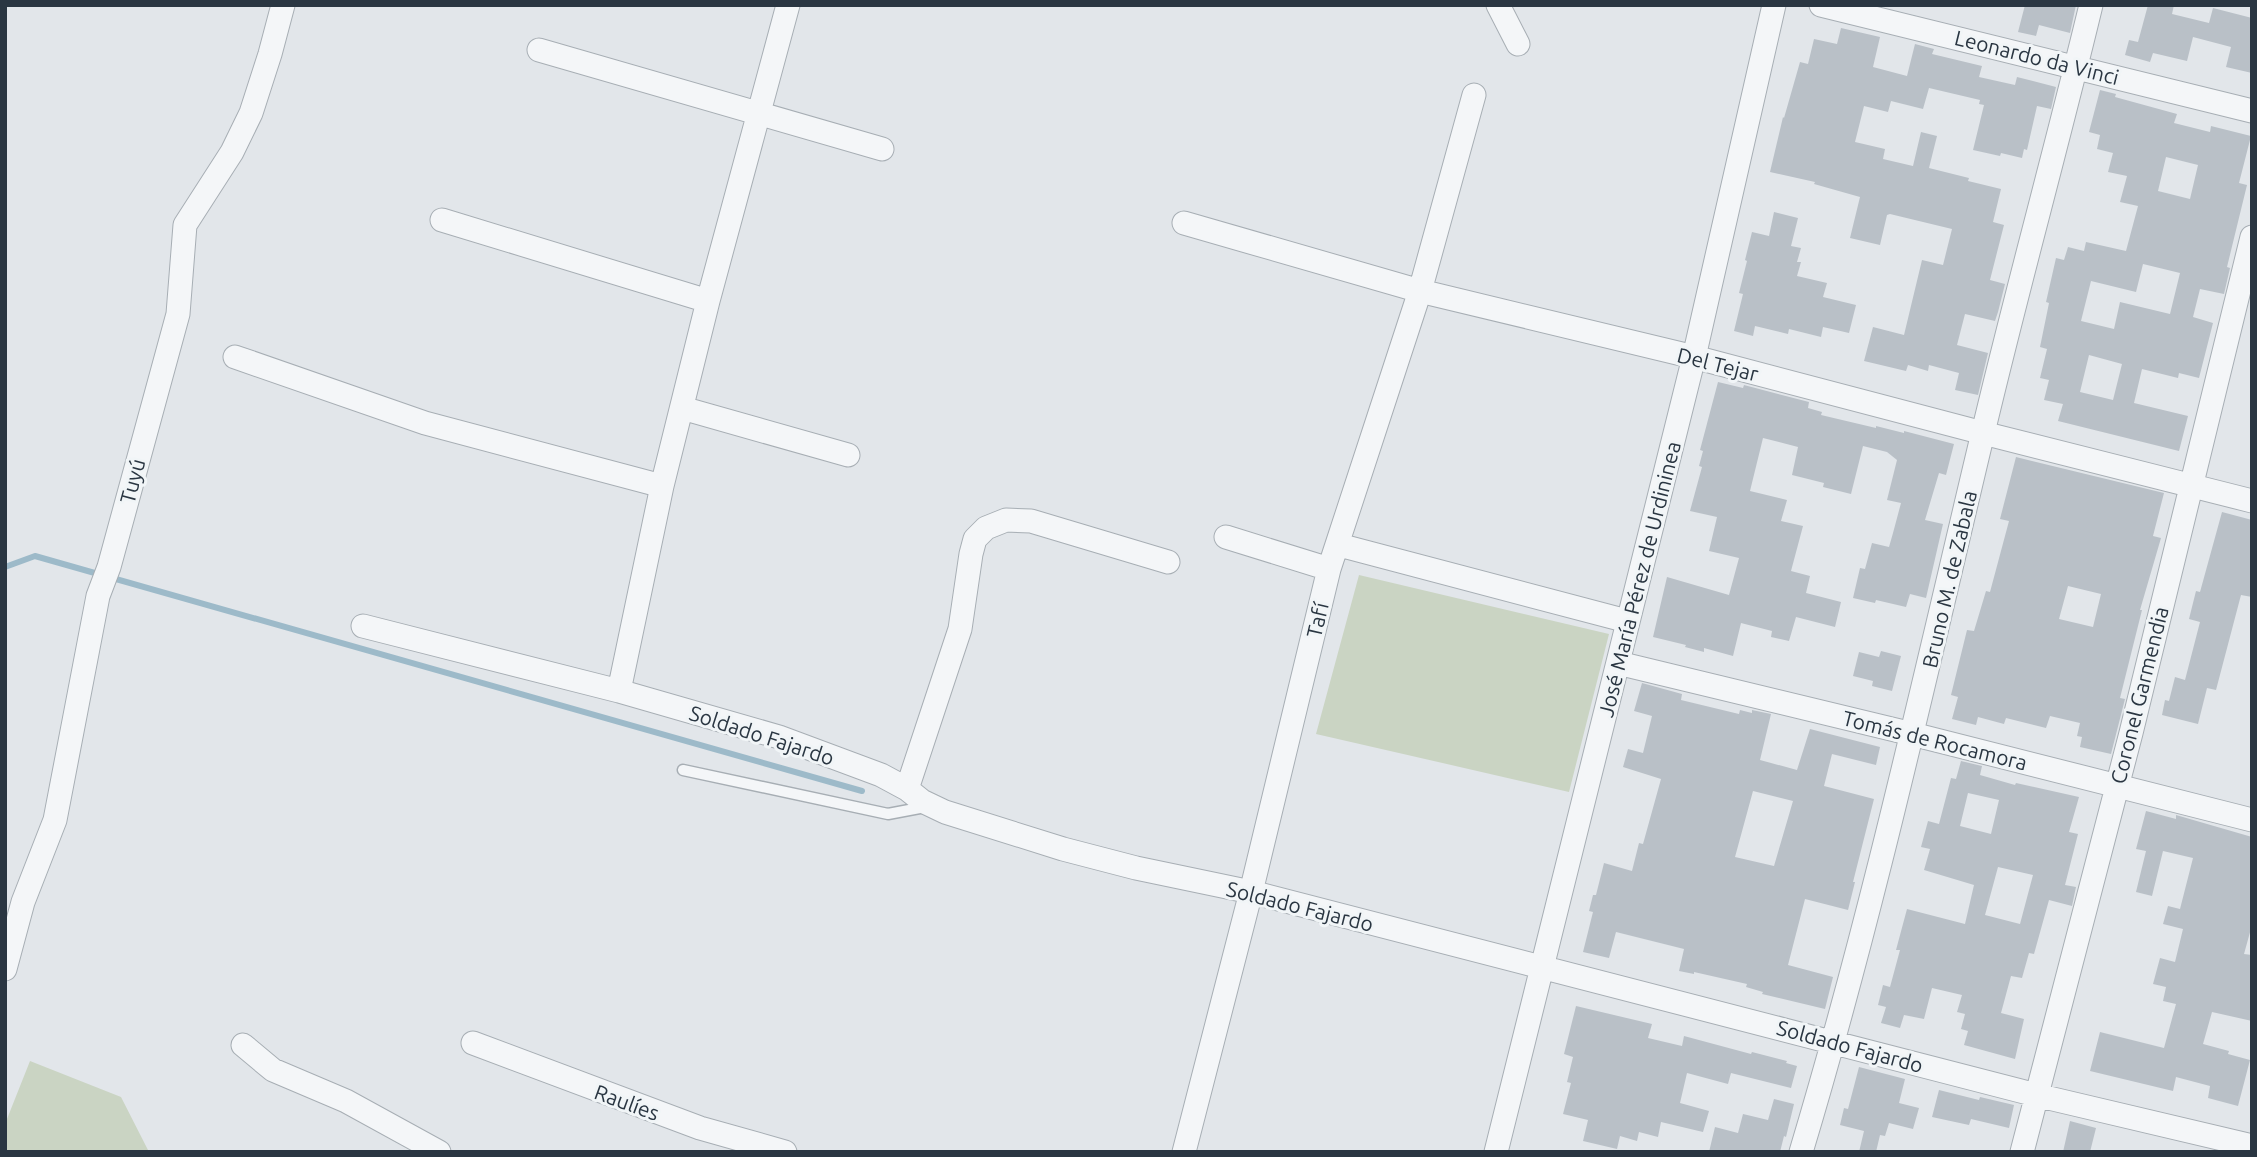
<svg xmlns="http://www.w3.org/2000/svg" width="2257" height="1157" viewBox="0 0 2257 1157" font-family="Ubuntu,sans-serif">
  <rect width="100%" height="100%" fill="#e2e6ea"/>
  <path fill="#cad4c3" d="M 1359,575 L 1609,634 L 1569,792 L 1316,734 Z
    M 30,1061 L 121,1097 L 149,1152 L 5,1152 L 5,1124 Z"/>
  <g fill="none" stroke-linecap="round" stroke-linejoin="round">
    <path stroke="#9dbac9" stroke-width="6" d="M 5,567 L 35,556 L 862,791"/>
  </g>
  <path fill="#b9c0c7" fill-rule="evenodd" d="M 2025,5 L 2076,5 L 2070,33 L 2039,25 L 2036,36 L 2018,32 Z
    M 2148,5 L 2174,5 L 2172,14 L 2209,23 L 2213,8 L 2252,18 L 2252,73 L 2226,67 L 2231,47 L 2193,37 L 2187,61 L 2153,53 L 2150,62 L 2125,55 L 2129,40 L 2138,42 Z
    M 1841,28 L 1880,37 L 1873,67 L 1907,76 L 1915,44 L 1934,49 L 1932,54 L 1982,66 L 1979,77 L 2015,85 L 2017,77 L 2056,87 L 2051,109 L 2037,106 L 2027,150 L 2024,149 L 2022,158 L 2001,153 L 2000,156 L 1973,150 L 1984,105 L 1979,104 L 1980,100 L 1929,88 L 1923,109 L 1891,101 L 1888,112 L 1864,106 L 1855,142 L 1885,149 L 1883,159 L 1913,166 L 1921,132 L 1937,136 L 1929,168 L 1969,178 L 1968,181 L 2001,189 L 1993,222 L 2004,225 L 1990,280 L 2005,284 L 1998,312 L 1995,321 L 1965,314 L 1957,345 L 1988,353 L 1978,395 L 1955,390 L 1959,373 L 1929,365 L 1928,371 L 1908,365 L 1906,371 L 1864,361 L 1873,327 L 1904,335 L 1922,260 L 1943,265 L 1952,229 L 1890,214 L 1887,215 L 1880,245 L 1850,238 L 1860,197 L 1814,184 L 1815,182 L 1770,172 L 1783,117 L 1784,118 L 1800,62 L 1808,64 L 1814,39 L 1837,44 Z
    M 2100,90 L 2116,94 L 2115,97 L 2177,114 L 2174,123 L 2210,132 L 2211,126 L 2251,136 L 2239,183 L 2247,185 L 2227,267 L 2230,268 L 2224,294 L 2200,289 L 2193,317 L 2213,323 L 2199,378 L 2179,373 L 2178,378 L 2142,369 L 2134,403 L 2188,416 L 2179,451 L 2058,421 L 2063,404 L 2044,400 L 2049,380 L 2040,378 L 2047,349 L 2040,347 L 2049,303 L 2046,302 L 2056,258 L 2064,260 L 2068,247 L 2084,251 L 2086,242 L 2126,251 L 2138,206 L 2120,202 L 2127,176 L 2108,172 L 2113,153 L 2097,149 L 2100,135 L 2089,132 ZM 2166,157 L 2198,165 L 2190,199 L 2158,191 ZM 2143,264 L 2180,273 L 2170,314 L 2120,302 L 2114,329 L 2081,321 L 2091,281 L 2136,292 ZM 2089,355 L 2122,364 L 2113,400 L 2080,392 Z
    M 1774,212 L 1798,218 L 1791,246 L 1801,248 L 1797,262 L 1801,262 L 1797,276 L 1827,283 L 1823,297 L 1856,305 L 1849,333 L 1823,327 L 1821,337 L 1789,329 L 1788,334 L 1755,326 L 1753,336 L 1734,331 L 1743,294 L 1739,293 L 1747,261 L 1745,260 L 1752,232 L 1769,236 Z
    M 1718,382 L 1743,388 L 1744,385 L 1809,402 L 1808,408 L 1822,412 L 1821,415 L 1876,428 L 1876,426 L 1904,433 L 1904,431 L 1954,444 L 1946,475 L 1939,473 L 1925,520 L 1943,524 L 1926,598 L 1910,594 L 1906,607 L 1876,600 L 1875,603 L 1853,598 L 1860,568 L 1865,569 L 1872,543 L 1889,547 L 1893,533 L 1901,503 L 1887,500 L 1897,460 L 1887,452 L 1863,446 L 1851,494 L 1823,487 L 1824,483 L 1792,475 L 1798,447 L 1763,438 L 1750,491 L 1787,500 L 1781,521 L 1803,526 L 1791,571 L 1810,576 L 1806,593 L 1841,602 L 1835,627 L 1796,617 L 1789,641 L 1771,637 L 1772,631 L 1741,623 L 1733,656 L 1704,648 L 1704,652 L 1685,647 L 1686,645 L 1653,637 L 1667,577 L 1729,595 L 1739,558 L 1709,551 L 1717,517 L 1690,511 L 1702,467 L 1699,466 L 1703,451 L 1700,450 Z
    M 2016,457 L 2164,493 L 2153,536 L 2161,538 L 2140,610 L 2142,610 L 2120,698 L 2125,699 L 2111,754 L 2080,747 L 2082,737 L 2077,736 L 2080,723 L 2050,716 L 2046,728 L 2006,718 L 2004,724 L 1978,717 L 1976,725 L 1952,719 L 1958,697 L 1951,695 L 1967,630 L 1974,631 L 1986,591 L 1990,592 L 2009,521 L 2000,519 ZM 2068,586 L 2101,594 L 2093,627 L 2059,619 Z
    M 2222,512 L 2252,520 L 2252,597 L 2241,595 L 2216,690 L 2207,688 L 2198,724 L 2162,715 L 2165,700 L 2169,701 L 2175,677 L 2185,680 L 2200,622 L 2189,619 L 2196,591 L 2200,592 Z
    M 1881,651 L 1901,656 L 1892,691 L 1872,686 L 1873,681 L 1853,676 L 1859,652 L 1879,657 Z
    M 1642,683 L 1682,694 L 1681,700 L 1739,714 L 1740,710 L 1752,713 L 1752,710 L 1771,714 L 1760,760 L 1797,770 L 1810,729 L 1880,747 L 1876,765 L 1832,754 L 1824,786 L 1874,799 L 1853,882 L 1855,882 L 1848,910 L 1805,899 L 1788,965 L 1833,977 L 1825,1009 L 1762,994 L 1763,992 L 1746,987 L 1747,984 L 1694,972 L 1694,974 L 1679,971 L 1684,949 L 1616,932 L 1609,958 L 1583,952 L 1593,912 L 1589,911 L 1593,895 L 1596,895 L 1604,863 L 1632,871 L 1639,843 L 1643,844 L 1661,779 L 1623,767 L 1628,749 L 1643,753 L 1652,716 L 1634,711 ZM 1753,791 L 1793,801 L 1774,866 L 1735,857 Z
    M 1961,761 L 1982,766 L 1980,775 L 2015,785 L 2016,783 L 2079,797 L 2069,832 L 2078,834 L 2065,885 L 2076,887 L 2072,906 L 2049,900 L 2034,954 L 2029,953 L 2022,978 L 2011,976 L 2001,1013 L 2024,1019 L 2015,1059 L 1964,1045 L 1968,1031 L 1961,1029 L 1965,1014 L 1957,1012 L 1962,995 L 1932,988 L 1924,1019 L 1904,1015 L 1900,1028 L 1881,1023 L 1886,1007 L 1878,1005 L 1883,985 L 1890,987 L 1900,950 L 1896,950 L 1907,909 L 1965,924 L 1974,885 L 1924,870 L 1930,849 L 1921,847 L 1928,821 L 1939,824 L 1951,778 L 1956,779 ZM 1968,793 L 1999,800 L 1991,834 L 1960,826 ZM 1998,867 L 2033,875 L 2020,924 L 1985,915 Z
    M 2146,811 L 2176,819 L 2176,815 L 2252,837 L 2252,925 L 2244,954 L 2252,955 L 2252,1021 L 2212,1012 L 2203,1044 L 2229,1051 L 2228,1054 L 2250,1060 L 2238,1106 L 2208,1098 L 2210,1086 L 2176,1077 L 2173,1091 L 2090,1071 L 2100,1032 L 2164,1048 L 2176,1004 L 2163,1001 L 2166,987 L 2153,984 L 2160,958 L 2175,962 L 2183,929 L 2163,924 L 2168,906 L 2180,909 L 2193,858 L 2163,851 L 2152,896 L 2136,892 L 2146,851 L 2136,849 Z
    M 1576,1006 L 1652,1024 L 1648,1038 L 1682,1046 L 1684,1036 L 1751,1054 L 1752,1052 L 1787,1061 L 1786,1063 L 1797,1066 L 1791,1088 L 1731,1073 L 1728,1084 L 1687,1073 L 1680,1103 L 1709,1111 L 1703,1132 L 1661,1122 L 1658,1137 L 1639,1132 L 1637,1141 L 1620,1136 L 1617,1149 L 1583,1141 L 1588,1120 L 1563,1114 L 1571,1083 L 1567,1082 L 1573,1057 L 1564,1054 Z
    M 1859,1067 L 1905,1079 L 1899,1103 L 1919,1108 L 1913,1129 L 1889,1123 L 1885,1136 L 1880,1135 L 1876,1152 L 1859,1152 L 1864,1131 L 1840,1125 L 1844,1108 L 1848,1109 Z
    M 1939,1090 L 1979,1100 L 1980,1097 L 2014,1105 L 2009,1128 L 1971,1119 L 1969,1125 L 1932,1117 Z
    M 1774,1099 L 1794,1104 L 1786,1137 L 1784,1136 L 1780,1152 L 1709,1152 L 1715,1127 L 1738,1133 L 1743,1114 L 1768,1120 Z
    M 2070,1121 L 2096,1128 L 2090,1152 L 2063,1152 Z"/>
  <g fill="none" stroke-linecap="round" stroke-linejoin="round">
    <g stroke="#a7aeb4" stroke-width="13">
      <path id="lane" d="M 683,770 L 888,814 L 925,807"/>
    </g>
    <g stroke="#a7aeb4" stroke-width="25">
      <path id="street" d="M 1498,5 L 1518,44
        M 1821,5 L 2252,111
        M 539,50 L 882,149
        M 442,220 L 708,301
        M 1184,223 L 1420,291 L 1694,357 L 1983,433 L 2252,501
        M 235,357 L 425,423 L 662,486
        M 682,408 L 848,455
        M 1226,537 L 1329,569
        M 1339,545 L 1627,621
        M 363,626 L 619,691 L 779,737 L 881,775 L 907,789 L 922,801 L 945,812 L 1063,849 L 1136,868 L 1251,892 L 2036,1095 L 2252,1146
        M 1618,663 L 1912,734 L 2252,820
        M 619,691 L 662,486 L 708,301 L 788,5
        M 907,789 L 960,629 L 971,554 L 975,539 L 986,528 L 1006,520 L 1031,521 L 1168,562
        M 5,969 L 23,902 L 55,820 L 98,596 L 109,567 L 178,314 L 185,225 L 232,152 L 251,113 L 270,54 L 283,5
        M 473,1043 L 700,1128 L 785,1152
        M 243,1045 L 273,1070 L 346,1101 L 439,1152
        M 1184,1152 L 1251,892 L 1329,569 L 1420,291 L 1474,95
        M 1496,1152 L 1694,357 L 1774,5
        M 1801,1152 C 1872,916 1925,676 1982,437 C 2016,293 2056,150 2091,5
        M 2022,1152 L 2131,733 L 2252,237"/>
    </g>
    <use href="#lane" stroke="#f4f6f8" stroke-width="10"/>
    <use href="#street" stroke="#f4f6f8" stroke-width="23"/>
  </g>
  <g text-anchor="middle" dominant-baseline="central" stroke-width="6" stroke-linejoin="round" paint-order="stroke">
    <g font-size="21" fill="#2a3642" stroke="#f1f5f7">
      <text transform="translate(2037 57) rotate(14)">Leonardo da Vinci</text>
      <text transform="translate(1718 364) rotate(14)">Del Tejar</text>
      <text transform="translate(132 481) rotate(-75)">Tuyú</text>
      <text transform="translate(1639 579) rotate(-76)">José María Pérez de Urdininea</text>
      <text transform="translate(1949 579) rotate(-77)">Bruno M. de Zabala</text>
      <text transform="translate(1317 620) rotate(-77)">Tafí</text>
      <text transform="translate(2139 695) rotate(-76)">Coronel Garmendia</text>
      <text transform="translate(762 735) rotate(18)">Soldado Fajardo</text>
      <text transform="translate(1935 740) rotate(14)">Tomás de Rocamora</text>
      <text transform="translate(1300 906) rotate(14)">Soldado Fajardo</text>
      <text transform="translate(1850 1046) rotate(15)">Soldado Fajardo</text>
      <text transform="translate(627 1102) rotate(20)">Raulíes</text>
    </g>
  </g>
  <rect width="2257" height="1157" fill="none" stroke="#2a3642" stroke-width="14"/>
</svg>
